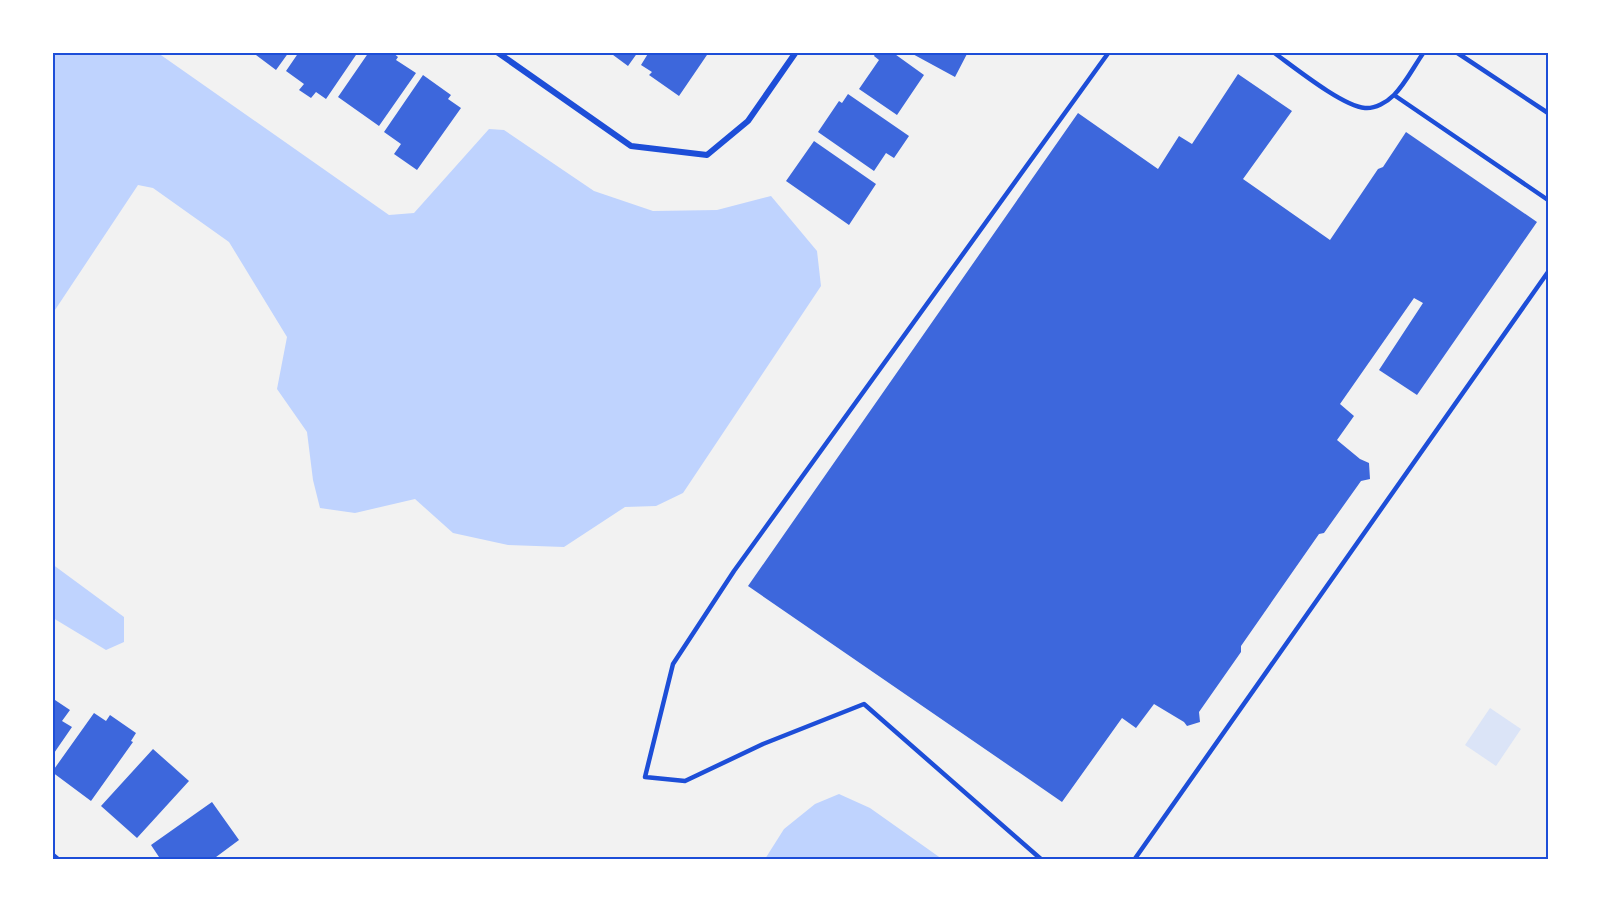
<svg xmlns="http://www.w3.org/2000/svg" width="1601" height="912" viewBox="0 0 1601 912" font-family="Raleway,sans-serif">
  <rect width="100%" height="100%" fill="#f2f2f2"/>
  <path fill="#dbe4f7" d="M 1490,708 L 1521,729 L 1496,766 L 1465,745 Z"/>
  <path fill="#bfd3fe" d="M 53,52 L 158,53 L 389,215 L 414,213 L 489,129 L 504,130 L 594,191 L 653,211 L 717,210 L 771,196 L 817,251 L 821,286 L 683,493 L 656,506 L 625,507 L 564,547 L 508,545 L 453,533 L 415,499 L 355,513 L 320,508 L 313,480 L 307,432 L 277,389 L 287,337 L 229,242 L 153,188 L 138,185 L 53,313 Z
    M 52,564 L 124,617 L 124,642 L 106,650 L 53,618 Z
    M 839,794 L 870,808 L 942,859 L 765,859 L 784,829 L 815,804 Z"/>
  <path fill="#3d67dc" d="M 252,52 L 289,52 L 276,70 Z
    M 299,52 L 358,52 L 326,99 L 316,92 L 311,98 L 299,90 L 304,84 L 286,71 Z
    M 369,52 L 392,52 L 398,57 L 396,60 L 416,73 L 379,126 L 338,97 Z
    M 609,52 L 638,52 L 628,66 Z
    M 649,52 L 709,52 L 679,96 L 649,75 L 652,72 L 641,65 Z
    M 876,52 L 892,52 L 924,75 L 897,115 L 859,89 L 879,60 L 874,56 Z
    M 909,52 L 968,52 L 955,77 Z
    M 1238,74 L 1292,111 L 1243,179 L 1330,240 L 1378,169 L 1383,167 L 1406,132 L 1537,222 L 1417,395 L 1379,370 L 1423,303 L 1414,298 L 1340,404 L 1354,416 L 1337,440 L 1360,459 L 1369,463 L 1370,479 L 1361,481 L 1324,533 L 1319,534 L 1241,646 L 1241,652 L 1199,712 L 1200,722 L 1187,726 L 1184,722 L 1154,704 L 1136,728 L 1122,718 L 1062,802 L 748,586 L 1078,113 L 1158,169 L 1179,136 L 1192,144 Z
    M 423,75 L 451,95 L 448,99 L 461,108 L 417,170 L 394,154 L 401,144 L 384,132 Z
    M 848,94 L 909,136 L 894,158 L 886,153 L 874,171 L 818,132 L 839,101 L 842,103 Z
    M 814,141 L 876,184 L 849,225 L 786,181 Z
    M 52,698 L 70,710 L 62,721 L 72,727 L 52,756 Z
    M 94,713 L 106,721 L 110,715 L 136,733 L 131,741 L 133,742 L 91,801 L 52,772 Z
    M 153,749 L 189,781 L 137,838 L 101,806 Z
    M 212,802 L 239,840 L 212,860 L 161,860 L 151,845 Z"/>
  <g fill="none" stroke-linecap="round" stroke-linejoin="round">
    <path stroke="#1d4ed8" stroke-width="4.5" d="M 1273,52 C 1294,67 1342,106 1365,108 C 1375,109 1387,102 1394,95 C 1406,83 1414,66 1424,52
      M 1456,52 L 1548,113
      M 1394,95 L 1548,200
      M 1042,860 L 864,704 L 763,744 L 685,781 L 645,777 L 673,664 L 734,571 L 1109,52
      M 1134,860 L 1548,272"/>
    <path stroke="#1d4ed8" stroke-width="6" d="M 497,52 L 631,146 L 707,155 L 748,121 L 796,52
      M 52,855 L 58,860"/>
  </g>
  <rect width="1601" height="912" fill="none" stroke="#ffffff" stroke-width="108"/>
  <rect x="54" y="54" width="1493" height="804" fill="none" stroke="#1d4ed8" stroke-width="2"/>
</svg>
